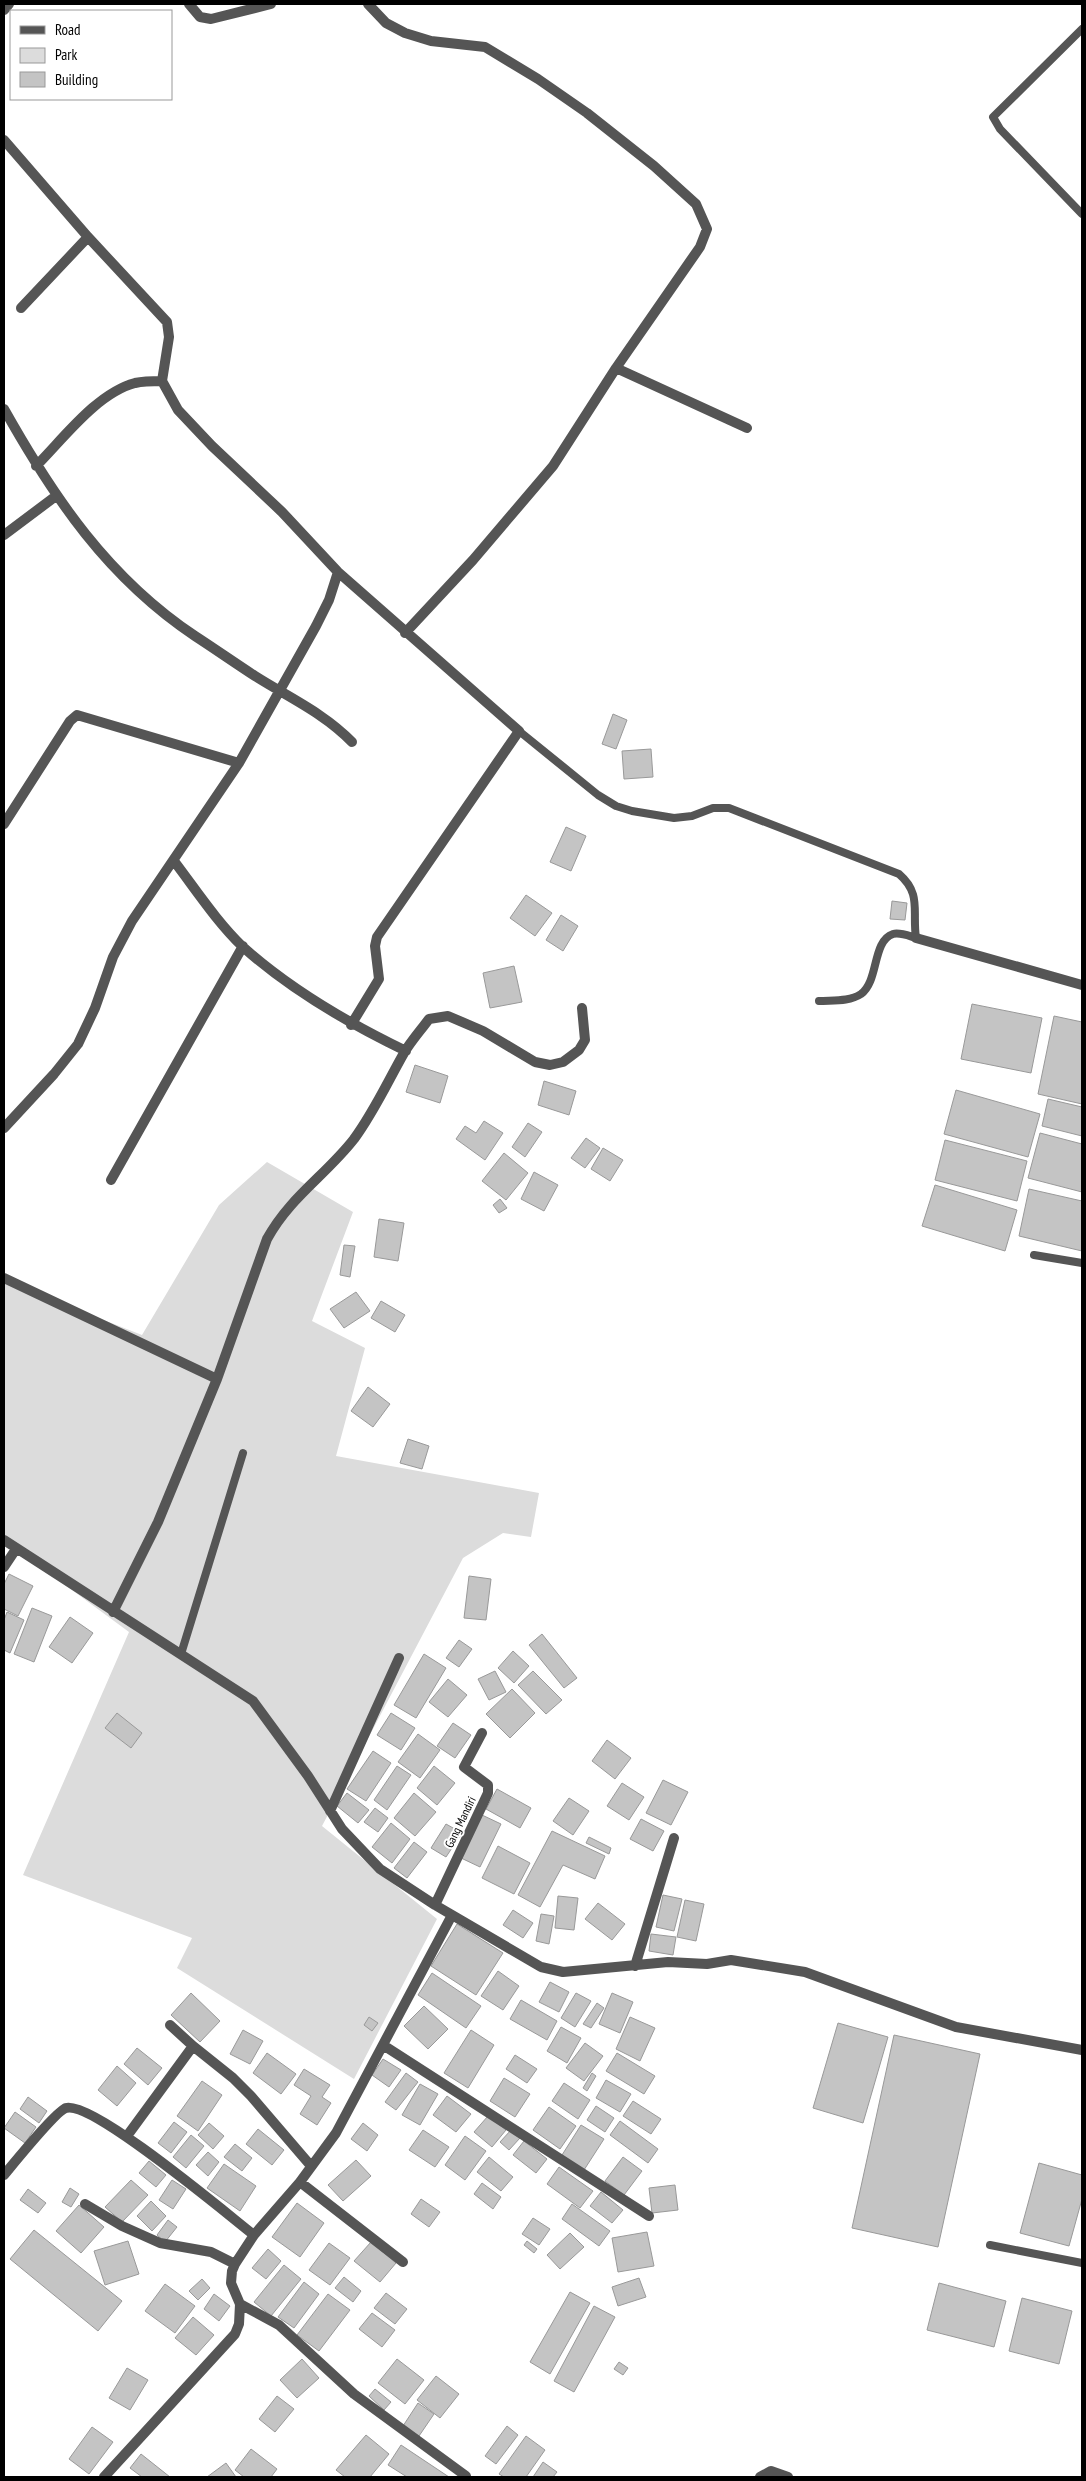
<svg xmlns="http://www.w3.org/2000/svg" width="1086" height="2481" viewBox="0 0 1086 2481" font-family="'PT Sans Narrow',sans-serif">
  <rect width="100%" height="100%" fill="#fff"/>
  <path fill="#dcdcdc" d="M 267,1162 L 353,1212 L 312,1321 L 365,1348 L 336,1456 L 539,1493 L 531,1537 L 503,1533 L 463,1558 L 322,1826 L 437,1919 L 354,2079 L 177,1968 L 192,1938 L 23,1875 L 129,1632 L 4,1540 L 4,1281 L 142,1335 L 219,1205 Z"/>
  <path fill="#c4c4c4" stroke="#999" d="M 613,714 L 627,720 L 616,749 L 602,744 Z
    M 651,749 L 653,777 L 624,779 L 622,751 Z
    M 566,827 L 586,836 L 571,871 L 550,862 Z
    M 526,895 L 552,913 L 535,936 L 510,918 Z
    M 892,901 L 907,903 L 905,920 L 890,919 Z
    M 561,915 L 578,926 L 563,951 L 546,940 Z
    M 514,966 L 522,1002 L 490,1008 L 483,973 Z
    M 972,1004 L 1042,1018 L 1031,1073 L 961,1059 Z
    M 1054,1016 L 1082,1022 L 1082,1104 L 1038,1094 Z
    M 415,1065 L 448,1076 L 440,1103 L 406,1092 Z
    M 544,1081 L 576,1091 L 569,1115 L 538,1105 Z
    M 956,1090 L 1040,1114 L 1028,1157 L 944,1134 Z
    M 1048,1099 L 1082,1107 L 1082,1136 L 1042,1126 Z
    M 484,1121 L 503,1133 L 485,1160 L 456,1139 L 465,1126 L 476,1133 Z
    M 528,1123 L 542,1132 L 525,1157 L 512,1147 Z
    M 1040,1133 L 1082,1144 L 1082,1192 L 1028,1178 Z
    M 586,1138 L 600,1148 L 585,1168 L 571,1158 Z
    M 945,1140 L 1027,1161 L 1017,1201 L 935,1180 Z
    M 603,1148 L 623,1160 L 610,1181 L 591,1169 Z
    M 504,1153 L 528,1173 L 506,1200 L 482,1181 Z
    M 534,1172 L 558,1185 L 544,1211 L 521,1199 Z
    M 935,1185 L 1017,1210 L 1005,1251 L 922,1226 Z
    M 1029,1189 L 1082,1201 L 1082,1251 L 1019,1236 Z
    M 500,1199 L 507,1208 L 499,1213 L 493,1205 Z
    M 379,1219 L 404,1223 L 398,1261 L 374,1257 Z
    M 344,1245 L 355,1246 L 350,1277 L 340,1275 Z
    M 356,1292 L 370,1311 L 344,1328 L 330,1309 Z
    M 381,1301 L 405,1315 L 395,1332 L 371,1318 Z
    M 368,1387 L 390,1404 L 373,1427 L 351,1411 Z
    M 408,1439 L 429,1446 L 422,1469 L 400,1463 Z
    M 9,1574 L 33,1586 L 18,1616 L 4,1609 L 4,1584 Z
    M 469,1576 L 491,1579 L 486,1620 L 464,1618 Z
    M 32,1608 L 52,1616 L 34,1662 L 14,1654 Z
    M 7,1612 L 24,1620 L 10,1653 L 4,1650 L 4,1620 Z
    M 70,1617 L 93,1633 L 72,1663 L 49,1647 Z
    M 542,1634 L 577,1678 L 564,1688 L 529,1645 Z
    M 459,1640 L 472,1649 L 459,1667 L 446,1658 Z
    M 513,1651 L 529,1666 L 514,1683 L 498,1668 Z
    M 424,1654 L 446,1668 L 416,1718 L 394,1705 Z
    M 495,1671 L 506,1692 L 489,1700 L 478,1679 Z
    M 533,1671 L 562,1700 L 546,1714 L 518,1685 Z
    M 448,1679 L 467,1695 L 448,1717 L 429,1702 Z
    M 512,1689 L 535,1713 L 510,1738 L 486,1714 Z
    M 117,1713 L 142,1733 L 131,1748 L 105,1728 Z
    M 391,1713 L 415,1728 L 401,1750 L 377,1735 Z
    M 453,1723 L 471,1735 L 455,1758 L 437,1746 Z
    M 418,1734 L 440,1750 L 420,1778 L 398,1762 Z
    M 607,1740 L 631,1758 L 615,1779 L 592,1761 Z
    M 373,1751 L 391,1763 L 366,1801 L 347,1789 Z
    M 397,1766 L 411,1775 L 387,1810 L 374,1800 Z
    M 434,1766 L 455,1783 L 437,1805 L 417,1788 Z
    M 663,1780 L 688,1792 L 671,1825 L 646,1813 Z
    M 622,1783 L 644,1797 L 629,1820 L 607,1806 Z
    M 497,1789 L 531,1808 L 520,1828 L 486,1809 Z
    M 347,1793 L 369,1810 L 358,1823 L 337,1806 Z
    M 414,1793 L 436,1812 L 415,1836 L 394,1818 Z
    M 569,1798 L 589,1811 L 573,1835 L 553,1821 Z
    M 375,1808 L 388,1818 L 378,1832 L 364,1822 Z
    M 482,1815 L 501,1824 L 480,1867 L 461,1858 Z
    M 641,1819 L 664,1831 L 653,1851 L 630,1839 Z
    M 391,1823 L 410,1839 L 392,1863 L 372,1847 Z
    M 446,1824 L 462,1833 L 446,1857 L 431,1848 Z
    M 552,1831 L 605,1856 L 595,1879 L 563,1865 L 540,1907 L 518,1895 Z
    M 589,1837 L 611,1848 L 609,1854 L 586,1843 Z
    M 414,1842 L 427,1852 L 407,1878 L 394,1868 Z
    M 498,1846 L 530,1863 L 514,1894 L 482,1878 Z
    M 663,1895 L 682,1899 L 674,1931 L 656,1927 Z
    M 558,1896 L 578,1898 L 574,1930 L 555,1928 Z
    M 685,1900 L 704,1904 L 696,1941 L 677,1937 Z
    M 598,1903 L 625,1924 L 612,1940 L 585,1919 Z
    M 513,1910 L 533,1923 L 523,1938 L 503,1925 Z
    M 541,1914 L 554,1916 L 549,1944 L 536,1941 Z
    M 457,1924 L 503,1953 L 476,1995 L 431,1966 Z
    M 651,1934 L 676,1937 L 673,1955 L 649,1951 Z
    M 498,1971 L 519,1986 L 503,2010 L 481,1996 Z
    M 432,1973 L 481,2006 L 466,2028 L 418,1995 Z
    M 550,1982 L 569,1992 L 559,2012 L 539,2002 Z
    M 191,1993 L 220,2021 L 200,2042 L 171,2015 Z
    M 576,1993 L 591,2001 L 575,2027 L 561,2018 Z
    M 612,1993 L 633,2002 L 620,2033 L 599,2024 Z
    M 521,2000 L 557,2021 L 547,2040 L 510,2019 Z
    M 597,2003 L 604,2008 L 591,2028 L 583,2024 Z
    M 424,2006 L 448,2029 L 428,2049 L 404,2026 Z
    M 369,2017 L 378,2023 L 372,2031 L 364,2025 Z
    M 630,2017 L 655,2028 L 640,2061 L 616,2049 Z
    M 838,2023 L 888,2037 L 863,2123 L 813,2108 Z
    M 561,2027 L 581,2038 L 567,2063 L 547,2051 Z
    M 243,2030 L 263,2041 L 250,2064 L 230,2054 Z
    M 471,2030 L 494,2045 L 468,2088 L 444,2073 Z
    M 894,2035 L 980,2054 L 938,2247 L 852,2228 Z
    M 585,2043 L 603,2056 L 584,2081 L 566,2068 Z
    M 137,2048 L 162,2068 L 148,2085 L 124,2064 Z
    M 267,2053 L 296,2074 L 281,2094 L 253,2073 Z
    M 617,2053 L 655,2076 L 644,2094 L 606,2071 Z
    M 515,2055 L 537,2069 L 527,2083 L 506,2069 Z
    M 383,2059 L 401,2070 L 389,2087 L 372,2075 Z
    M 117,2066 L 136,2083 L 117,2106 L 98,2090 Z
    M 304,2069 L 330,2085 L 322,2097 L 331,2103 L 317,2125 L 300,2114 L 311,2096 L 294,2085 Z
    M 406,2073 L 418,2082 L 396,2110 L 385,2102 Z
    M 592,2073 L 596,2076 L 587,2091 L 583,2088 Z
    M 504,2078 L 530,2094 L 515,2117 L 490,2101 Z
    M 606,2080 L 631,2094 L 620,2112 L 596,2098 Z
    M 202,2081 L 222,2095 L 198,2131 L 177,2116 Z
    M 564,2083 L 590,2100 L 578,2119 L 552,2101 Z
    M 420,2084 L 438,2094 L 420,2125 L 402,2115 Z
    M 447,2096 L 471,2114 L 456,2132 L 433,2115 Z
    M 28,2097 L 47,2111 L 39,2123 L 20,2109 Z
    M 633,2101 L 661,2119 L 651,2134 L 623,2116 Z
    M 596,2106 L 614,2118 L 605,2132 L 587,2120 Z
    M 549,2107 L 576,2126 L 560,2149 L 533,2130 Z
    M 15,2112 L 36,2127 L 25,2143 L 4,2128 Z
    M 488,2116 L 506,2130 L 492,2147 L 474,2132 Z
    M 620,2121 L 658,2149 L 648,2163 L 610,2135 Z
    M 174,2122 L 187,2132 L 171,2153 L 158,2143 Z
    M 209,2123 L 224,2136 L 213,2149 L 198,2135 Z
    M 363,2123 L 378,2135 L 367,2151 L 351,2139 Z
    M 581,2125 L 604,2139 L 584,2170 L 562,2155 Z
    M 258,2129 L 284,2150 L 272,2165 L 246,2144 Z
    M 423,2130 L 449,2147 L 435,2167 L 409,2150 Z
    M 511,2130 L 520,2138 L 509,2150 L 500,2142 Z
    M 191,2135 L 204,2146 L 186,2168 L 173,2157 Z
    M 465,2136 L 486,2151 L 465,2180 L 445,2165 Z
    M 524,2141 L 547,2159 L 536,2173 L 513,2155 Z
    M 235,2144 L 252,2158 L 242,2171 L 224,2157 Z
    M 208,2152 L 219,2162 L 208,2176 L 196,2165 Z
    M 489,2157 L 513,2177 L 501,2191 L 477,2172 Z
    M 623,2157 L 642,2171 L 624,2195 L 605,2181 Z
    M 356,2160 L 371,2176 L 343,2201 L 328,2185 Z
    M 149,2161 L 166,2175 L 156,2187 L 139,2173 Z
    M 1039,2163 L 1082,2175 L 1082,2199 L 1069,2246 L 1020,2233 Z
    M 224,2164 L 256,2186 L 240,2211 L 207,2188 Z
    M 559,2167 L 593,2191 L 580,2208 L 547,2184 Z
    M 131,2180 L 148,2195 L 122,2222 L 105,2207 Z
    M 172,2180 L 186,2189 L 173,2209 L 159,2200 Z
    M 482,2183 L 501,2197 L 493,2209 L 474,2194 Z
    M 675,2185 L 678,2210 L 652,2213 L 649,2188 Z
    M 70,2188 L 79,2194 L 71,2207 L 62,2202 Z
    M 28,2189 L 46,2203 L 38,2213 L 20,2200 Z
    M 601,2192 L 623,2210 L 612,2223 L 590,2206 Z
    M 421,2199 L 440,2212 L 429,2227 L 411,2214 Z
    M 151,2201 L 166,2216 L 152,2231 L 137,2216 Z
    M 297,2203 L 324,2223 L 300,2257 L 272,2237 Z
    M 572,2204 L 610,2231 L 599,2246 L 562,2219 Z
    M 79,2205 L 104,2227 L 81,2253 L 56,2231 Z
    M 533,2218 L 550,2229 L 539,2245 L 522,2234 Z
    M 168,2220 L 177,2227 L 165,2242 L 157,2235 Z
    M 34,2230 L 122,2301 L 98,2331 L 10,2259 Z
    M 647,2232 L 654,2266 L 618,2272 L 612,2238 Z
    M 570,2233 L 584,2247 L 560,2269 L 547,2255 Z
    M 128,2241 L 139,2274 L 105,2285 L 94,2251 Z
    M 527,2241 L 537,2249 L 534,2253 L 524,2245 Z
    M 371,2242 L 396,2263 L 380,2282 L 354,2261 Z
    M 329,2243 L 350,2258 L 330,2285 L 309,2270 Z
    M 268,2249 L 281,2261 L 266,2279 L 252,2268 Z
    M 284,2265 L 301,2279 L 271,2316 L 254,2302 Z
    M 344,2277 L 361,2291 L 353,2302 L 335,2288 Z
    M 639,2278 L 646,2297 L 618,2306 L 612,2287 Z
    M 202,2279 L 210,2288 L 198,2300 L 189,2291 Z
    M 304,2282 L 319,2294 L 294,2328 L 278,2317 Z
    M 939,2283 L 1006,2301 L 994,2347 L 927,2330 Z
    M 165,2284 L 195,2306 L 175,2333 L 145,2311 Z
    M 570,2292 L 590,2303 L 550,2374 L 530,2362 Z
    M 386,2293 L 407,2309 L 395,2324 L 374,2308 Z
    M 214,2294 L 230,2306 L 219,2321 L 204,2309 Z
    M 328,2294 L 350,2310 L 319,2351 L 297,2335 Z
    M 1022,2298 L 1072,2311 L 1059,2364 L 1009,2351 Z
    M 594,2306 L 615,2317 L 574,2392 L 554,2381 Z
    M 372,2313 L 395,2330 L 382,2347 L 359,2329 Z
    M 193,2317 L 214,2335 L 196,2355 L 175,2338 Z
    M 302,2359 L 319,2378 L 297,2398 L 280,2380 Z
    M 397,2359 L 424,2380 L 405,2404 L 378,2383 Z
    M 619,2362 L 628,2368 L 623,2375 L 614,2369 Z
    M 127,2368 L 148,2380 L 130,2410 L 109,2398 Z
    M 436,2376 L 459,2394 L 440,2418 L 417,2400 Z
    M 375,2389 L 391,2402 L 384,2410 L 369,2396 Z
    M 277,2396 L 294,2409 L 275,2432 L 259,2419 Z
    M 418,2403 L 434,2414 L 419,2436 L 403,2426 Z
    M 507,2426 L 518,2435 L 496,2464 L 485,2456 Z
    M 92,2427 L 113,2442 L 89,2474 L 69,2459 Z
    M 366,2435 L 389,2454 L 370,2477 L 345,2477 L 336,2470 Z
    M 526,2436 L 545,2450 L 526,2477 L 504,2477 L 499,2474 Z
    M 401,2445 L 449,2477 L 407,2477 L 388,2465 Z
    M 251,2449 L 277,2469 L 271,2477 L 244,2477 L 235,2470 Z
    M 141,2454 L 170,2477 L 142,2477 L 130,2468 Z
    M 543,2462 L 557,2472 L 553,2477 L 533,2477 Z
    M 226,2463 L 236,2477 L 207,2477 Z"/>
  <g fill="none" stroke-linecap="round" stroke-linejoin="round">
    <path stroke="#555" stroke-width="8" d="M 1082,29 L 993,117 L 1000,129 L 1082,214
      M 519,731 L 598,795 L 616,806 L 632,811 L 674,818 L 692,816 L 713,808 L 729,808 L 899,874 C 922,894 912,911 916,938 C 909,936 900,932 893,934 C 872,941 879,981 861,994 C 849,1002 833,1000 819,1001
      M 1034,1255 L 1082,1263
      M 181,1654 L 243,1453
      M 990,2245 L 1082,2263"/>
    <path stroke="#555" stroke-width="10" d="M 189,4 L 200,17 L 211,19 L 271,4
      M 368,4 L 386,23 L 405,33 L 431,41 L 485,47 L 538,79 L 587,113 L 654,166 L 696,204 L 707,229 L 700,247 L 616,368 L 553,466 L 473,560 L 405,633
      M 4,10 L 9,4
      M 4,140 L 88,237 L 167,322 L 169,337 L 162,381 L 178,410 L 212,446 L 282,512 L 338,572 L 519,731 L 377,937 L 375,946 L 379,979 L 351,1025
      M 21,308 L 88,237
      M 616,368 L 747,428
      M 4,409 C 54,498 108,578 195,636 C 215,649 235,663 255,676 C 288,697 324,713 352,742
      M 36,466 C 63,439 97,393 135,383 C 144,381 154,381 162,381
      M 4,535 L 56,496
      M 4,824 L 70,721 L 77,715 L 239,763
      M 174,861 C 196,890 217,922 243,947 C 291,990 348,1023 406,1051
      M 916,938 L 1082,985
      M 4,1128 L 54,1074 L 78,1044 L 95,1008 L 113,957 L 132,921 L 239,763 L 316,626 L 329,600 L 338,572
      M 111,1180 L 243,946
      M 4,1278 L 217,1379
      M 4,1540 L 253,1701 L 308,1776 L 342,1829 L 380,1869 L 435,1905 L 541,1967 L 563,1972 L 668,1962 L 707,1964 L 731,1960 L 805,1972 L 956,2027 L 1082,2050
      M 4,1567 L 16,1549
      M 113,1612 L 158,1522 L 217,1379 L 267,1239 C 290,1197 326,1175 354,1139 C 374,1112 388,1081 404,1053 C 411,1041 421,1030 429,1019 L 448,1016 L 483,1031 L 535,1062 L 550,1065 L 563,1062 L 579,1050 L 585,1040 L 582,1008
      M 330,1811 L 399,1658
      M 435,1905 L 488,1793 L 488,1785 L 464,1767 L 482,1733
      M 635,1966 L 674,1838
      M 170,2025 L 193,2046
      M 383,2045 L 649,2216
      M 127,2136 L 193,2046 L 233,2078 L 251,2096 L 311,2166
      M 4,2175 C 14,2163 56,2111 66,2108 C 92,2100 227,2214 254,2235
      M 300,2182 L 403,2262
      M 85,2204 L 122,2226 L 160,2243 L 211,2252 L 235,2264
      M 240,2304 L 279,2325 L 354,2394 L 466,2476
      M 104,2477 L 235,2334 L 239,2324 L 240,2304 L 231,2283 L 232,2271 L 235,2264 L 254,2235 L 300,2182 L 336,2133 L 452,1915
      M 760,2477 L 771,2471 L 788,2477"/>
  </g>
  <g text-anchor="middle" dominant-baseline="central" stroke-width="4" stroke-linejoin="round" paint-order="stroke">
    <g font-size="12" fill="#000" stroke="#fff">
      <text transform="translate(460 1822) rotate(-64)">Gang Mandiri</text>
    </g>
  </g>
  <rect width="1086" height="2481" fill="none" stroke="#000000" stroke-width="10"/>
  <rect x="10" y="10" width="162" height="90" fill="#ffffff" stroke="#999999"/>
  <rect x="20" y="26" width="25" height="8" fill="#555555" stroke="#999999"/>
  <text x="55" y="35" font-size="15" fill="#000000">Road</text>
  <rect x="20" y="48" width="25" height="15" fill="#dcdcdc" stroke="#999999"/>
  <text x="55" y="60" font-size="15" fill="#000000">Park</text>
  <rect x="20" y="72" width="25" height="15" fill="#c4c4c4" stroke="#999999"/>
  <text x="55" y="85" font-size="15" fill="#000000">Building</text>
</svg>
